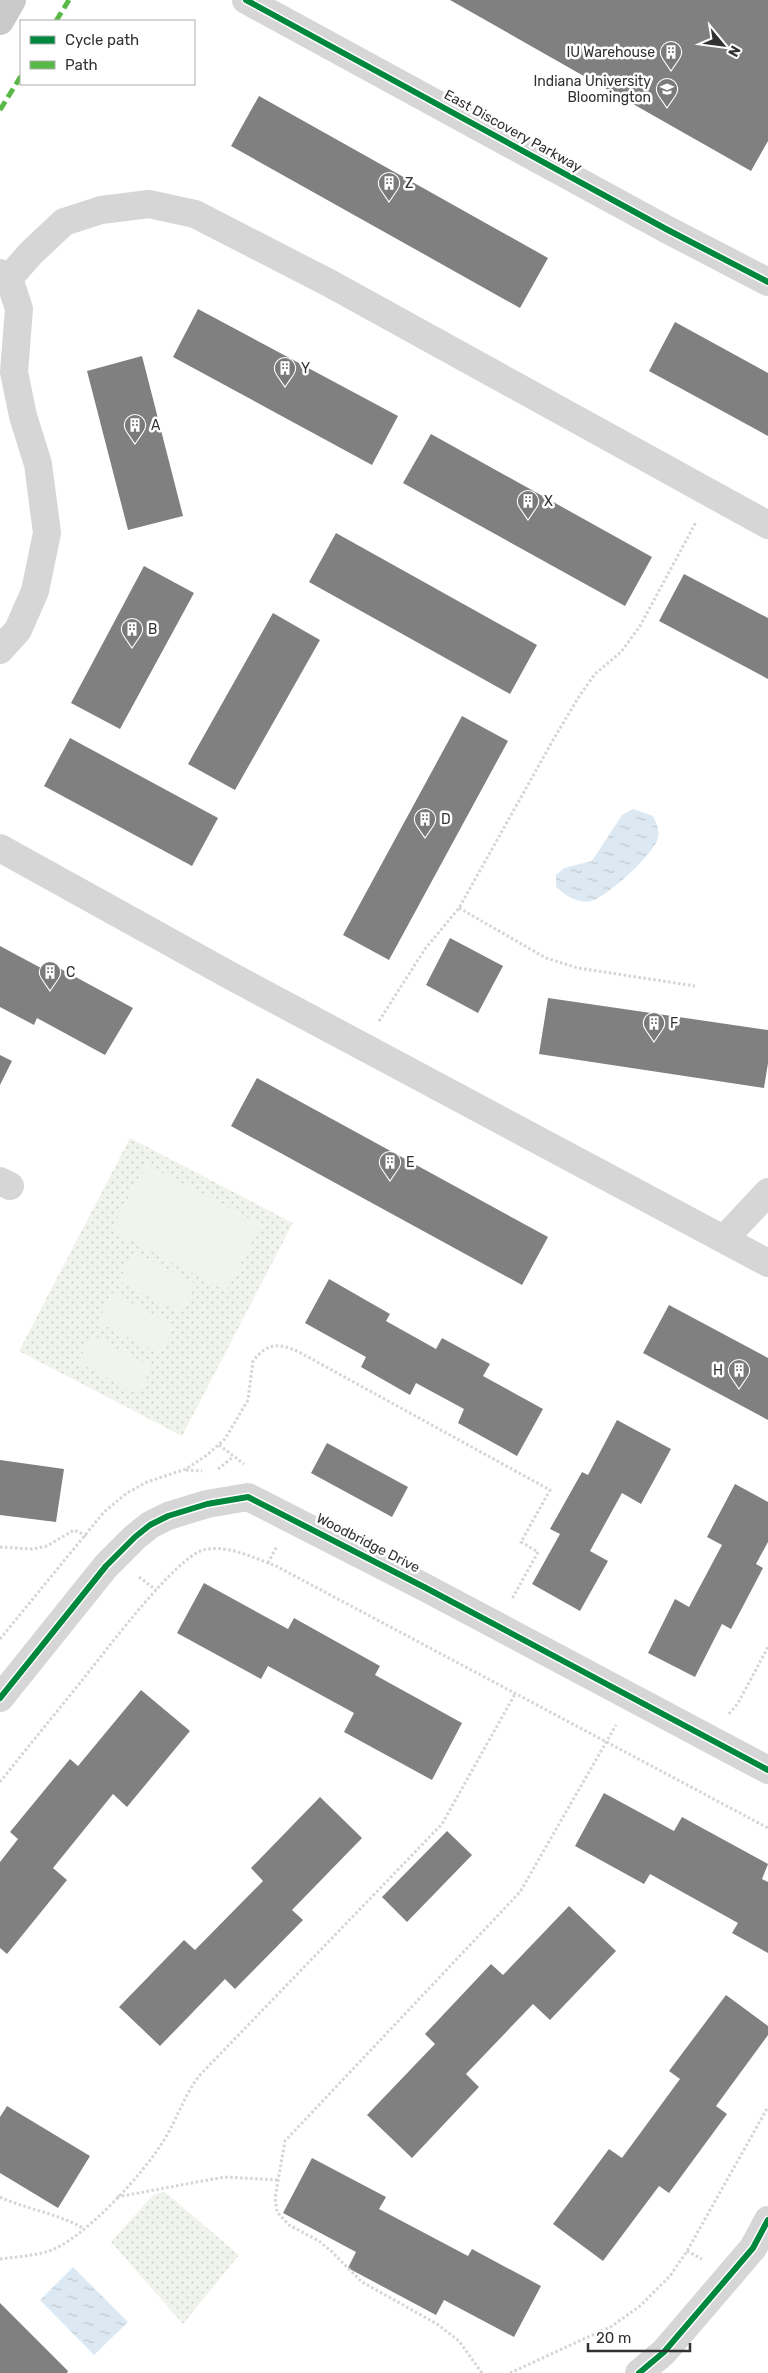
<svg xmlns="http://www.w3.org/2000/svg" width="768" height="2373" viewBox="0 0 768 2373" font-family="Rubik,sans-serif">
  <defs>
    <pattern id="green-dots" width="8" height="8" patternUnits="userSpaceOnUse" patternTransform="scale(1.25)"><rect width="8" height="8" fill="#f1f4ed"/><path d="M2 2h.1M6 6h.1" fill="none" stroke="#cfd2cc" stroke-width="1.8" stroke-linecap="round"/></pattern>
    <pattern id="water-ripples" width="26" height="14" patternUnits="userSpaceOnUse" patternTransform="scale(1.25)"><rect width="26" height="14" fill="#dde9f2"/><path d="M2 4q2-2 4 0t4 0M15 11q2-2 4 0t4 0" fill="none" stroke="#bec8d0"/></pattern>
  </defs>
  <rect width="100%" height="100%" fill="#fff"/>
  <path fill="url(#green-dots)" d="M 130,1138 L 293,1223 L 182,1436 L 19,1351 Z
    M 165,2192 L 239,2255 L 183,2324 L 111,2242 L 153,2195 Z"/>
  <path fill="#f1f4ed" d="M 146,1164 L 261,1225 L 226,1291 L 111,1230 Z
    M 134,1252 L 196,1284 L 181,1313 L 119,1281 Z
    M 112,1293 L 175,1326 L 159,1354 L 98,1322 Z
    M 92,1335 L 152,1367 L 138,1394 L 78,1362 Z"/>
  <path fill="url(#water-ripples)" d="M 633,809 L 653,816 C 656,822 660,831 658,838 C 654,854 607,897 591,901 C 578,904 565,895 556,887 L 556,875 L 564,868 L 592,861 L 622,815 Z
    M 73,2267 L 128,2322 L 94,2355 L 40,2300 Z"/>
  <path fill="#808080" d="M 450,0 L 768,0 L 768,141 L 751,171 Z
    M 259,96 L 548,258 L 520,308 L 231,146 Z
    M 198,309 L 398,416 L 372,465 L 173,357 Z
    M 675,322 L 768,373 L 768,436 L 649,371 Z
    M 142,356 L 183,516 L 128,530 L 87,371 Z
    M 431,434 L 652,557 L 625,606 L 403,483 Z
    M 336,533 L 537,645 L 510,694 L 309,582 Z
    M 144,566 L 194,593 L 120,729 L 71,703 Z
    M 684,574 L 768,618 L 768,679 L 659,621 Z
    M 273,613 L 320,640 L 235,790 L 188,764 Z
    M 462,716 L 508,741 L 389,960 L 343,935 Z
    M 70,738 L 218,818 L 192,866 L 44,786 Z
    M 450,938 L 503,966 L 478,1013 L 426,985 Z
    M 0,946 L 54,975 L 59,968 L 133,1008 L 105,1055 L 37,1018 L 34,1025 L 0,1007 Z
    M 548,998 L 768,1030 L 768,1063 L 764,1088 L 539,1054 Z
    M 0,1055 L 12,1061 L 0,1085 Z
    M 257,1078 L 548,1237 L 522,1285 L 231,1126 Z
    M 329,1279 L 390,1314 L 386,1321 L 436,1349 L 442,1338 L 490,1364 L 483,1376 L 543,1409 L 517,1456 L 458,1423 L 464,1409 L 416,1383 L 410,1395 L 361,1367 L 366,1357 L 305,1323 Z
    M 669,1305 L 768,1358 L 768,1420 L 643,1353 Z
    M 617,1420 L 671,1449 L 641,1504 L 622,1493 L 590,1551 L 608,1561 L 580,1611 L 532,1584 L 560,1534 L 550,1529 L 582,1472 L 588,1475 Z
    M 327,1443 L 408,1487 L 392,1517 L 311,1473 Z
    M 0,1460 L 64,1469 L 56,1522 L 0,1515 Z
    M 735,1484 L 768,1502 L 768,1542 L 756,1564 L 763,1568 L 731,1629 L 722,1624 L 695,1677 L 648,1653 L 675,1599 L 689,1607 L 722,1545 L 707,1537 Z
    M 204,1583 L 288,1629 L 294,1618 L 380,1666 L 375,1675 L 462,1723 L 432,1780 L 344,1732 L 354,1713 L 268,1666 L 261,1679 L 177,1633 Z
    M 141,1690 L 190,1731 L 127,1807 L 113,1794 L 53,1868 L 67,1880 L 7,1954 L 0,1948 L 0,1862 L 18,1839 L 10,1832 L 70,1759 L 78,1766 Z
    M 604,1793 L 674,1831 L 682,1817 L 768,1864 L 762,1879 L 768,1882 L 768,1953 L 732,1933 L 738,1923 L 650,1874 L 644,1884 L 575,1846 Z
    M 320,1797 L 362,1838 L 292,1910 L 303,1920 L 235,1989 L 225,1979 L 160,2046 L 119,2007 L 184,1940 L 195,1950 L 263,1881 L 251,1868 Z
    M 447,1831 L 472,1855 L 407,1922 L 382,1897 Z
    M 569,1906 L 616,1951 L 550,2020 L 533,2004 L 466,2074 L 479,2087 L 412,2158 L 367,2115 L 435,2044 L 425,2034 L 491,1964 L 503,1975 Z
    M 726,1995 L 768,2026 L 768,2035 L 716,2106 L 727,2114 L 669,2193 L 659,2186 L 603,2261 L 553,2224 L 609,2149 L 622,2158 L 680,2079 L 669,2071 Z
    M 7,2106 L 90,2156 L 58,2208 L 0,2173 L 0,2117 Z
    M 312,2158 L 386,2197 L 379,2209 L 468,2256 L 472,2249 L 541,2286 L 514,2337 L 444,2300 L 436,2315 L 348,2268 L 356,2252 L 283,2213 Z
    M 0,2303 L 68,2371 L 67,2373 L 0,2373 Z"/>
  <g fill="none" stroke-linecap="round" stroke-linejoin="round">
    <path stroke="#d5d5d5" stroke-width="3" stroke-dasharray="2.5 2.5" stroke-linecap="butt" d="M 459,908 L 546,958 L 578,968 L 695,986
      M 379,1021 L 425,949 L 459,908 L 553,740 L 580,695 L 595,674 L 621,652 L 640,626 L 696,522
      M 219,1445 L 244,1464
      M 218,1469 L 233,1457
      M 186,1470 L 202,1471
      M 0,1547 L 32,1549 L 47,1546 L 74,1530 L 87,1536
      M 268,1563 L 277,1546
      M 139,1577 L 156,1590
      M 0,1639 L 104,1512 L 127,1493 L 147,1482 L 186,1469 L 207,1455 L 225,1439 L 248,1400 L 253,1361 C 268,1342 279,1343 299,1352 L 550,1490 L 521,1542 L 538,1552 L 512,1599
      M 729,1714 L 738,1703 L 768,1647
      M 0,1782 C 30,1744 61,1707 91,1669 C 111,1644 176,1558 203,1550 C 227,1544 254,1558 276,1566 L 768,1828
      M 0,2197 C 28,2210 58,2213 84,2229
      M 117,2197 L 224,2177 L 279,2180
      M 687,2251 L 702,2259
      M 0,2259 C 15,2257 31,2256 46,2252 C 82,2242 145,2172 164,2140 C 177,2119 184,2096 199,2076 L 442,1824 L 515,1694
      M 482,2373 L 459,2341 L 437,2324 L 362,2282 L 331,2251 L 319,2241 L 289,2225 L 277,2212 L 275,2198 L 285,2141 L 520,1892 L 616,1725
      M 510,2373 L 612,2326 L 640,2306 L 670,2276 L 687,2251 L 768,2107"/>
    <path stroke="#d6d6d6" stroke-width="28" d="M 246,0 L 666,229 L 768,282
      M 0,273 L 9,278 L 19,309 L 14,372 L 23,416 L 38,464 L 47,533 L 35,591 L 18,630 L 0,650
      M 9,278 L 31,253 L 64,222 L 101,210 L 149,204 L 195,214 L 331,284 L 768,525
      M 0,848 L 231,976 L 768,1263
      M 0,1181 L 10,1186
      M 724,1239 L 768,1192
      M 0,1698 L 106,1566 L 135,1537 L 150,1525 L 168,1516 L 207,1504 L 248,1497 L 426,1588 L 768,1770
      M 639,2373 L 664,2352 L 753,2248 L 768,2220"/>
    <path stroke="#c9c9c9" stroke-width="28" d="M 0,21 L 12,0"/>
    <path stroke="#58b947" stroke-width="5" stroke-dasharray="10 5" stroke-linecap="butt" d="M 56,21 L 69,0
      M 0,110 L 21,76"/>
    <g stroke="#fff" stroke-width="9">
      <path id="cycleway" d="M 246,0 L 666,229 L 768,282
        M 0,1698 L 106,1566 L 135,1537 L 150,1525 L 168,1516 L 207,1504 L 248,1497 L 426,1588 L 768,1770
        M 639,2373 L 664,2352 L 753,2248 L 768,2220"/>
    </g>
    <use href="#cycleway" stroke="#00873e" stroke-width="6"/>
  </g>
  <defs>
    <g id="building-pin" transform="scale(1.125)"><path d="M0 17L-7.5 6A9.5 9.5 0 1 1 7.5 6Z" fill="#7a7a7a" stroke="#fff"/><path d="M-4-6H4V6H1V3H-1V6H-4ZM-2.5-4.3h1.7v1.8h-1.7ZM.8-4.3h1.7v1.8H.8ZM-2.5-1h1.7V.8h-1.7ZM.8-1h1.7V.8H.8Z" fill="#fff"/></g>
    <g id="university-pin" transform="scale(1.125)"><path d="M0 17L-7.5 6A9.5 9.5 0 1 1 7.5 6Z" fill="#7a7a7a" stroke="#fff"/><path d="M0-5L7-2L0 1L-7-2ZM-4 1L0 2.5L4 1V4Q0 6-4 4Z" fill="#fff"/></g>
  </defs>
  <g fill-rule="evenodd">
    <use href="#building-pin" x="671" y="52"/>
    <use href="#university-pin" x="667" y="89"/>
    <use href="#building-pin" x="389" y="183"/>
    <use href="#building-pin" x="285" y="368"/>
    <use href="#building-pin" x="135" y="425"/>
    <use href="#building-pin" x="528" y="501"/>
    <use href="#building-pin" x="132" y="629"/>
    <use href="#building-pin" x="425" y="819"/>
    <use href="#building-pin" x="50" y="972"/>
    <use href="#building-pin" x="654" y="1023"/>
    <use href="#building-pin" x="390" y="1162"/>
    <use href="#building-pin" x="739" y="1370"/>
  </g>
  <g text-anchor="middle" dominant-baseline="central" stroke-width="5" stroke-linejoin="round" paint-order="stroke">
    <g font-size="14" fill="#323232" stroke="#fff" text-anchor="start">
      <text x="655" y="52" text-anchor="end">IU Warehouse</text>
      <text x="651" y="81" text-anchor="end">Indiana University<tspan x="651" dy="16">Bloomington</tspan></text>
      <text x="405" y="183">Z</text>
      <text x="301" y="368">Y</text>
      <text x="151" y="425">A</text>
      <text x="544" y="501">X</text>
      <text x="148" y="629">B</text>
      <text x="441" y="819">D</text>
      <text x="66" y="972">C</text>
      <text x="670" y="1023">F</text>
      <text x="406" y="1162">E</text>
      <text x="723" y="1370" text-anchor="end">H</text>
    </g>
    <g font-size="14" fill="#323232" stroke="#fff">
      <text transform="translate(513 131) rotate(29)">East Discovery Parkway</text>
      <text transform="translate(368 1543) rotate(27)">Woodbridge Drive</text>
    </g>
  </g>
  <rect x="20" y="20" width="175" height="65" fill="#ffffff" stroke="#adadad"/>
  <rect x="30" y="36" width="25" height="8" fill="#00873e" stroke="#adadad"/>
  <text x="65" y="45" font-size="15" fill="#323232">Cycle path</text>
  <rect x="30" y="61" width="25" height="8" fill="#58b947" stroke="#adadad"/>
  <text x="65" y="70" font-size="15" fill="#323232">Path</text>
  <g transform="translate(723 45) rotate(119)" stroke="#ffffff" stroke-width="4" paint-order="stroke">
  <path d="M0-4L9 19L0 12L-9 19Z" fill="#323232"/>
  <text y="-8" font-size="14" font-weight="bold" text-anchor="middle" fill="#323232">N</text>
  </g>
  <path d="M588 2343v8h102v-8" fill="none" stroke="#323232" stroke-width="2.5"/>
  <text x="596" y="2343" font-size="15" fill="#323232" stroke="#ffffff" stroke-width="4" paint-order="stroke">20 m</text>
</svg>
